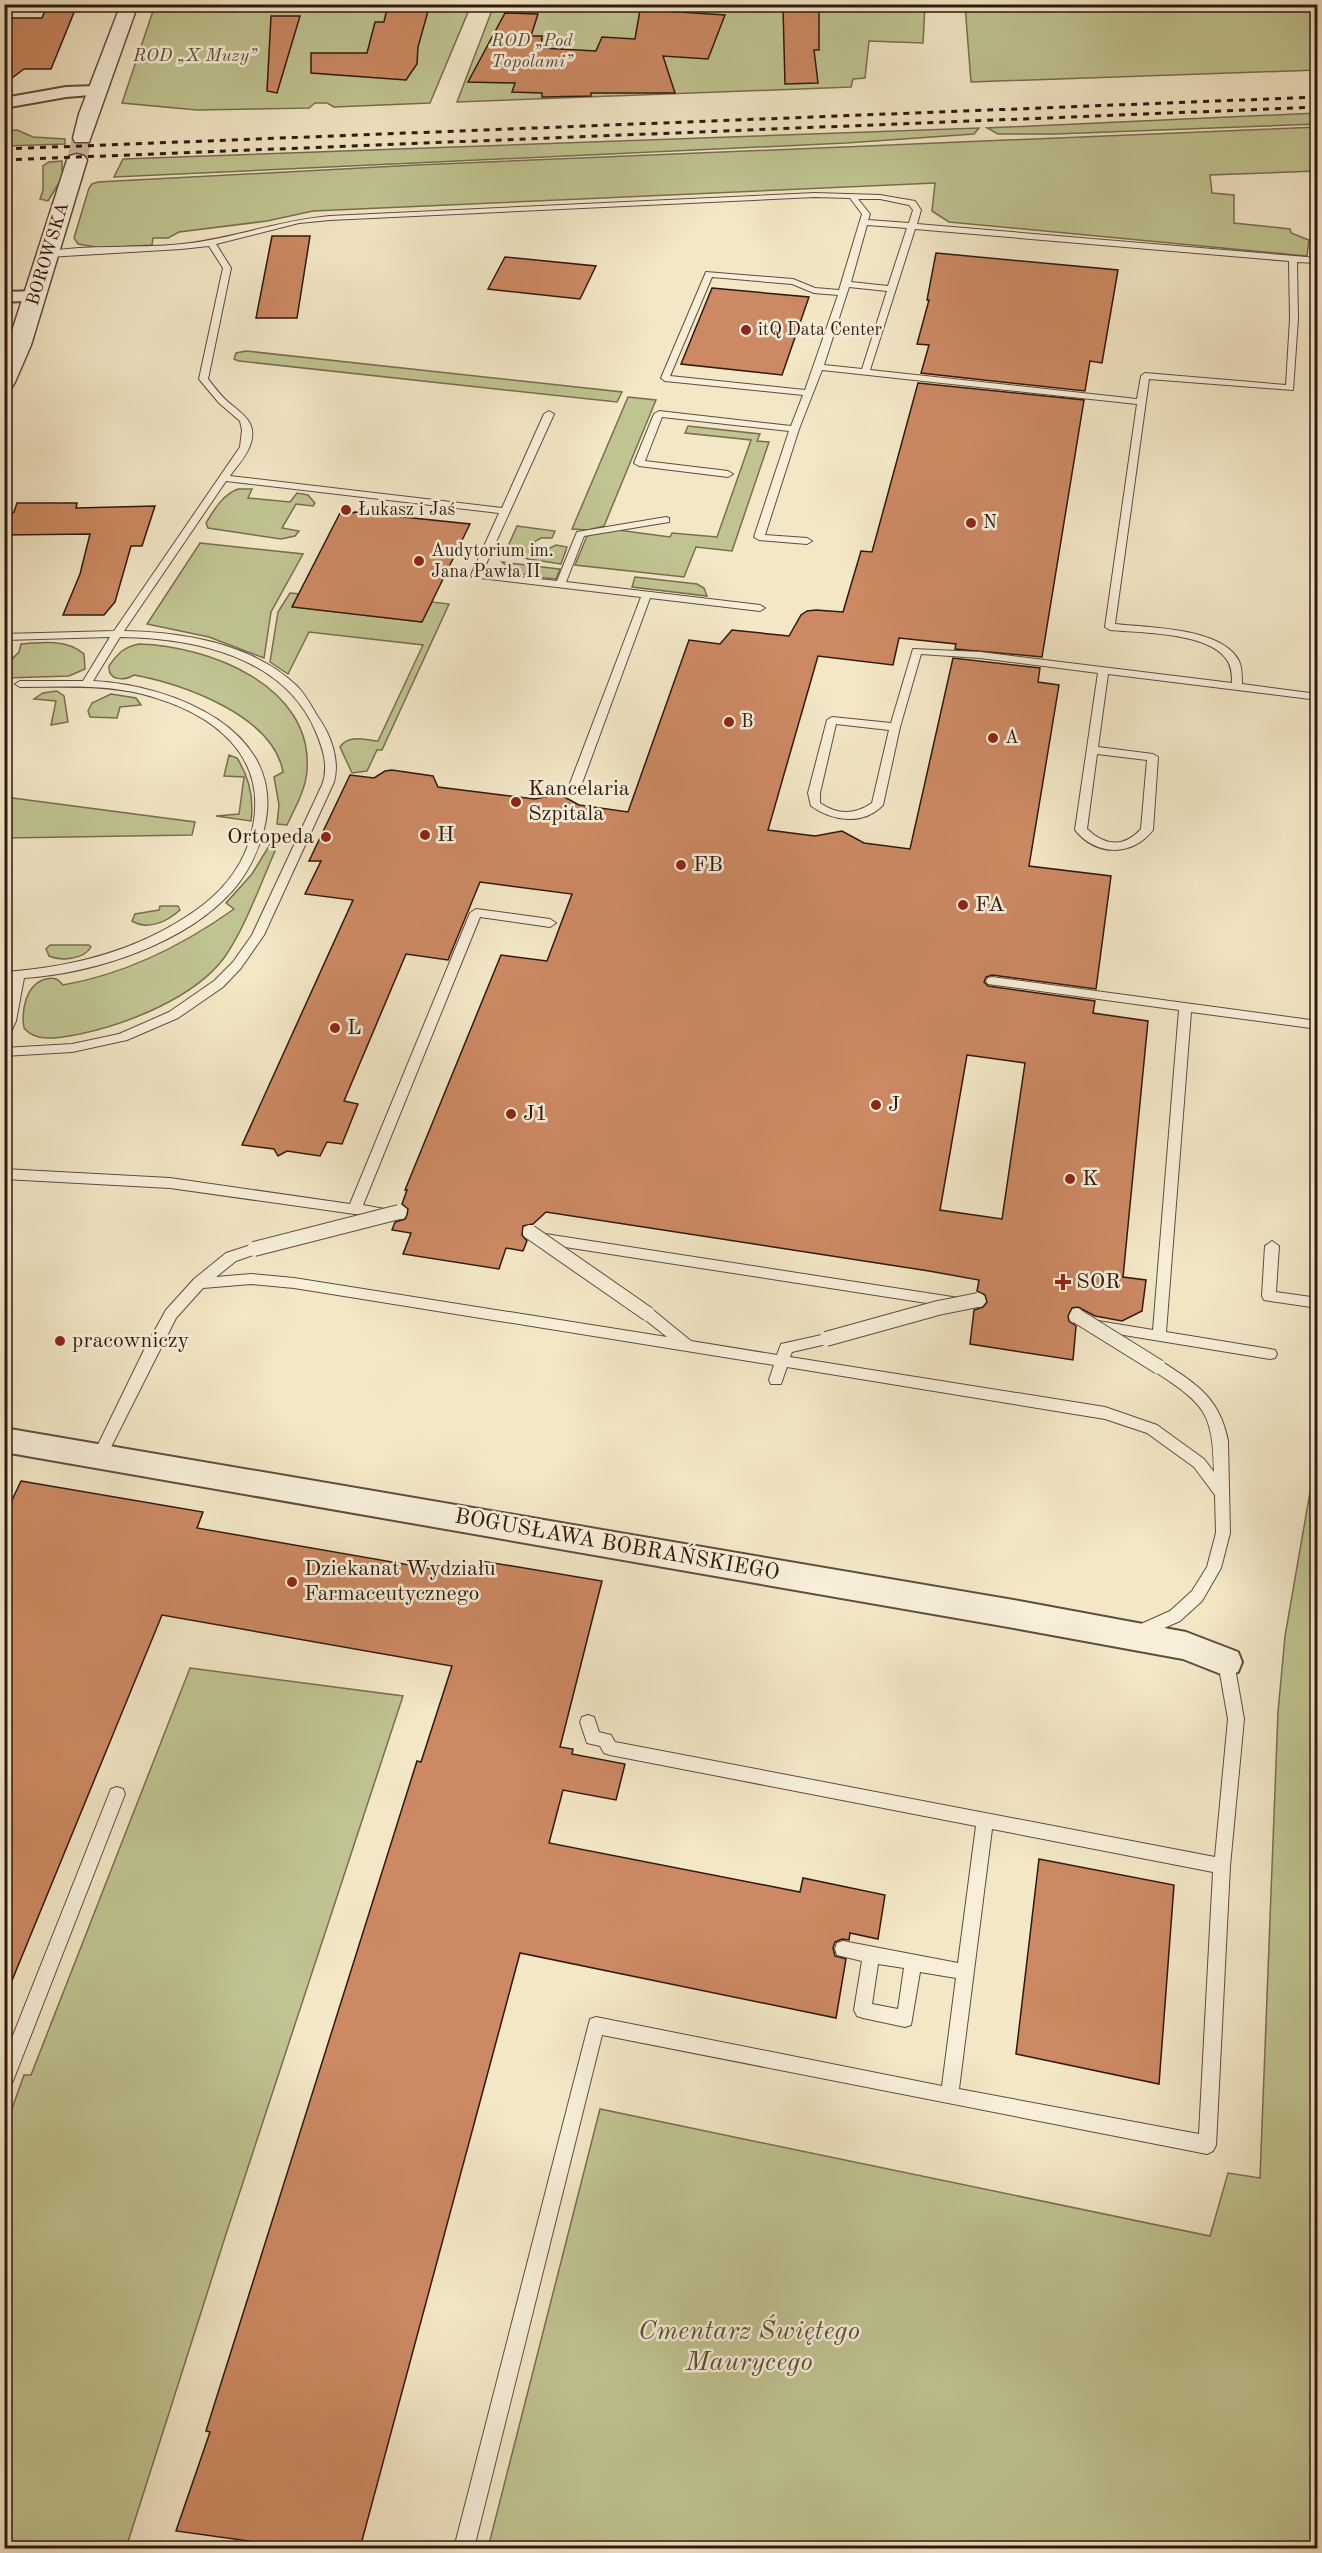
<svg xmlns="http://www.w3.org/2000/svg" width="1322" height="2553" viewBox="0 0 1322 2553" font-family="'Old Standard TT',serif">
  <rect width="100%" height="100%" fill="#f3e7c6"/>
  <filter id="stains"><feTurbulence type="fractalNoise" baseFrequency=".00333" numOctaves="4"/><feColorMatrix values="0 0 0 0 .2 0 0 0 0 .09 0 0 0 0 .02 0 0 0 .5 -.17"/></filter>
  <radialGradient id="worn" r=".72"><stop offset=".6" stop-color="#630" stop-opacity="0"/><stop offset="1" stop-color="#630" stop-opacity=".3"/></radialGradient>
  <path fill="#c0c491" stroke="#786e50" stroke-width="1.5" d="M 155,5 L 471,5 L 430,103 L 334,107 L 327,103 L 315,103 L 309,108 L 197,110 L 122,103 Z
    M 494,5 L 925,5 L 923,43 L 869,41 L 865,78 L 853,79 L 851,87 L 457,102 Z
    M 965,5 L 1317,5 L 1317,70 L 971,82 Z
    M 1317,113 L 1317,124 L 1055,134 L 998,134 L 987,128 Z
    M 1317,127 L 1317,171 L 1210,175 L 1212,193 L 1234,195 L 1234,223 L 1290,229 L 1291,233 L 1309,240 L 1307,256 L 949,222 L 932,211 L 935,183 L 313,211 L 267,221 L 179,232 L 168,238 L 153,238 L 152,245 L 101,248 L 78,244 L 74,238 L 89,188 L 92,184 L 98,182 L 416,165 Z
    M 979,128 L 974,134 L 846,143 L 114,177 L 123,159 Z
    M 17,130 L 33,137 L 65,139 L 65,144 L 5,146 L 5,131 Z
    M 62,161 L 62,170 L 64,170 L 62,178 L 48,201 L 40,199 L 43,190 L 43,166 L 49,162 Z
    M 246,351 L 622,392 L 617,402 L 239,361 L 234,359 L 236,353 Z
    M 628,397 L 656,400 L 604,526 L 588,530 L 572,529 Z
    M 688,426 L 760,434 L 757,441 L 769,442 L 732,551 L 696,547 L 684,577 L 575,565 L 587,536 L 610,529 L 670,537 L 672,533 L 717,537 L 751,440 L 685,433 Z
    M 238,489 L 252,489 L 248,498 L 290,502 L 297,493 L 308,495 L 315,503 L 313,506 L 296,504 L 282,528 L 299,531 L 295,536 L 281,539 L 208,528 L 206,523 C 214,510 222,495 238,489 Z
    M 517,526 L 555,531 L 552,538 L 541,538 L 534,542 L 537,548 L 548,549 L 556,545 L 567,547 L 561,564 L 528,559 L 514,554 L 509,544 Z
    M 200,543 L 303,554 L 271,612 L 264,658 L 209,637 L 147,624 Z
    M 502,562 L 559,569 L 560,569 L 556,579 C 537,577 516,577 502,562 Z
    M 635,577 L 697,584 L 704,588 L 707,596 L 632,587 Z
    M 290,593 L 300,594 L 293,607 L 421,622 L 432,602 L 449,604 L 382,750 L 377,750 L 367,771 L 352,773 L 340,747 C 348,734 365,740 378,741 L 423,645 L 309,632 L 288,674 L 270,662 L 278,612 Z
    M 21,644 C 41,642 68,639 84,654 L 85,669 L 69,676 L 5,678 L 5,666 L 19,652 Z
    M 139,644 C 208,646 313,685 307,770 C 306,789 295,808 287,825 L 277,824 L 279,805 L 274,777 L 283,772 C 273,715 182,684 134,675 C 124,681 108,681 109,666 C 118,653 124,647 139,644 Z
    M 57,691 L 64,696 L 68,722 L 51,725 L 56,701 L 34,699 L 43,693 Z
    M 111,694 L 136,698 L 141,705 L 120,707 L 117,718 L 90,717 L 88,711 L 92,703 Z
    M 229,755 L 237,758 C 249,777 254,799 251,821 L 216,816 L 239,814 L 244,777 L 224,776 Z
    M 5,797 L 195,822 L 192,835 L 5,838 Z
    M 272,841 L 279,842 C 263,877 246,927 224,958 C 194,998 127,1024 80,1034 C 62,1037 37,1044 24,1028 C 21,1010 26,984 46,979 C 55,977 58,979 63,985 C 126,974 182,946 234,909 L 226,903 L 252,874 Z
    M 160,906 L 178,906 L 180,910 C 168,921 148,931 132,921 L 135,914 L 159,910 Z
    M 50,945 L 89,945 L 91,947 C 84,960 60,961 49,956 L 46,949 Z
    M 1317,1452 L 1317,2548 L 488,2548 L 600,2109 L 1210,2236 L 1228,2173 L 1260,2178 L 1278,1712 L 1285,1636 Z
    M 190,1668 L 403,1696 L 226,2234 L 126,2548 L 5,2548 L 5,2128 L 24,2075 L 31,2075 Z"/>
  <path fill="#cc8963" stroke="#30180f" stroke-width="1.5" fill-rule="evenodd" d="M 388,4 L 430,4 L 418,47 L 417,64 L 406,80 L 311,73 L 311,53 L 367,53 L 375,22 L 384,22 Z
    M 641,4 L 647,4 L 648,10 L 725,15 L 708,59 L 663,56 L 675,93 L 591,93 L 591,96 L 542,97 L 542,93 L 512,92 L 515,83 L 468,82 L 505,13 L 538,14 L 531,36 L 542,36 L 541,48 L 596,51 L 602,37 L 635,39 Z
    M 47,5 L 77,5 L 51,69 L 24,69 L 4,84 L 4,18 L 42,18 Z
    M 783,8 L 819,9 L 819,50 L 814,50 L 818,83 L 785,84 Z
    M 271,16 L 300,16 L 277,93 L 267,91 Z
    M 272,236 L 310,236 L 297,318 L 256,318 Z
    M 936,253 L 1118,270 L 1102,363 L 1090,361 L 1085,391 L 921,373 L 929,345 L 917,344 L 929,300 L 927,300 Z
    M 505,257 L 596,266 L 580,299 L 488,289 Z
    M 712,288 L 809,297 L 782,375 L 681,364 Z
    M 918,383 L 1084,400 L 1042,657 L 955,649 L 956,644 L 899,638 L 893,665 L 818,656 L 768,830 L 815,836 L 842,831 L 864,843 L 910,849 L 953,658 L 1040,668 L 1038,682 L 1059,685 L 1029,866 L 1111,876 L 1096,989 L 992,975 L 986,977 L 984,982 L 988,986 L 1095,1001 L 1093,1013 L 1148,1021 L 1123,1277 L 1146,1280 L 1142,1311 L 1122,1321 L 1095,1316 L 1078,1307 L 1072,1308 L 1068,1316 L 1069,1321 L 1076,1326 L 1073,1360 L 970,1344 L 974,1310 L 983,1307 L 987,1302 L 985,1295 L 977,1291 L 979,1280 L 929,1271 L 546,1212 L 533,1224 L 523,1226 L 522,1235 L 527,1241 L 523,1251 L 506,1248 L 499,1269 L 403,1254 L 411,1233 L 392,1230 L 395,1222 L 405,1219 L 407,1215 L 408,1209 L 402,1204 L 407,1190 L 405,1190 L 501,955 L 547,961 L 572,894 L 480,882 L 448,960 L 406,954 L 344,1101 L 358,1104 L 342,1144 L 327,1142 L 320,1156 L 287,1151 L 278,1156 L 274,1149 L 242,1145 L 353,900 L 305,894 L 321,861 L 309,861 L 350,775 L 374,778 L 385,771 L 392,770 L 433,776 L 438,787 L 535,799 L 559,794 L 579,805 L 628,812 L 689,640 L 720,644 L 732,630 L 789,636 L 801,615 L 807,611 L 816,610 L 843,612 L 861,551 L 872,552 ZM 967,1055 L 1025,1063 L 1002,1219 L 940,1210 Z
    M 17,503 L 77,503 L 76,508 L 155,506 L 142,546 L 131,546 L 115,602 L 104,615 L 63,615 L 80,574 L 90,534 L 4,535 L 4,517 L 14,512 Z
    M 355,512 L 470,524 L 422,622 L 292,607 L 340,513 L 350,514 Z
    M 21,1481 L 203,1512 L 197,1528 L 478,1577 L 482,1561 L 602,1581 L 560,1747 L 573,1749 L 572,1754 L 625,1764 L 616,1800 L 563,1790 L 549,1843 L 800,1892 L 803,1878 L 885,1895 L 878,1939 L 850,1933 L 849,1940 L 842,1939 L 835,1942 L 833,1948 L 835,1956 L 846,1959 L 836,2018 L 520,1953 L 360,2548 L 300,2548 L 176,2531 L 210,2432 L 206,2431 L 417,1761 L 421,1762 L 452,1666 L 162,1615 L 4,2000 L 4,1517 Z
    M 1039,1859 L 1174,1885 L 1159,2084 L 1016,2054 Z"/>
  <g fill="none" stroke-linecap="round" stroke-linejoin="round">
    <path stroke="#ccbea1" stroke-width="20" stroke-dasharray="20 10" stroke-linecap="butt" d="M 77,160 L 82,138"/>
    <g stroke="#614c3d" stroke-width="2">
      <path id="service" d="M 815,193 L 880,195 L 915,201 L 921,210 L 917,224 L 1318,258 L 1318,263 L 1297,262 L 1298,319 L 1293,390 L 1149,379 L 1115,624 C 1148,628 1222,627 1239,661 C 1242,668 1242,677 1242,684 L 1318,694 L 1318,700 L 1108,674 L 1098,747 L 1153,754 L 1158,757 L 1153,830 C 1132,857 1096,856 1075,830 L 1098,673 L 980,658 L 921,654 L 900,727 L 883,805 C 863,826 832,821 811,806 L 808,793 L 827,720 L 832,717 L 891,723 L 913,649 L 980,652 L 1232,683 C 1232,676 1232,667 1227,660 C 1209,632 1141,633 1110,630 L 1105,627 L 1137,404 L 822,370 L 799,429 L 765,535 L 807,538 L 812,541 L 807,544 L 759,540 L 754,537 L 789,431 L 662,417 L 645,461 L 728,471 L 733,474 L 728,477 L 639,466 L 634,463 L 654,414 L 659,411 L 791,426 L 803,395 L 665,381 L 661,378 L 706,272 L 793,279 L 815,288 L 839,290 L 862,214 L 850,198 L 815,197 L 330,220 L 299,223 L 216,244 L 231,268 L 208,379 C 214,386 219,394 227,401 C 242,414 260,423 249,448 C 245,458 236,467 230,476 L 502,508 L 544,414 L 549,411 L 554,414 L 482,573 L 557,581 L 577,532 L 666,517 L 669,518 L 669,522 L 584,536 L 566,582 L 760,605 L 765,608 L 760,611 L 650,598 L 581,786 L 575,789 L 569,786 L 641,597 L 472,577 L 471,575 L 499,513 L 226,481 L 124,631 C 184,632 253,644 297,686 C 305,694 312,707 318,717 C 331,735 340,760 334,782 L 264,935 L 241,968 L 223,987 L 178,1018 L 127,1040 L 72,1052 L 4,1056 L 4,1048 L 72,1044 L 119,1034 L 169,1012 L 214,981 L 233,962 L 252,935 L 322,785 C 329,767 323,749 316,732 C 284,656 194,638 120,637 L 93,681 C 172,685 289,730 264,829 C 258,852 249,871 234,889 C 186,944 95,973 24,978 L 16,1021 L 8,1038 L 4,1039 L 4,1018 L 12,979 L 4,980 L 4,972 C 76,967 145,949 203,905 C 226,887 244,863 251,835 C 272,755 212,712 142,694 C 102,684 60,687 20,687 L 15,684 L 20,681 L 83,681 L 110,637 L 4,640 L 4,634 L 114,631 L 240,447 L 242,430 L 240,421 L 219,403 L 199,379 L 223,268 L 209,246 L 181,249 L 48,257 L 45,256 L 45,252 C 90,244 137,249 182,244 C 232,239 280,220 330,216 ZM 858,199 L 880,199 L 909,205 L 913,210 L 909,223 L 868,220 L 870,214 ZM 867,225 L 907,228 L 888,286 L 851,282 ZM 915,229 L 1289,261 L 1290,319 L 1286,385 L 1145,373 L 1141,376 L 1137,399 L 870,370 ZM 712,277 L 792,284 L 814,293 L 838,295 L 805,390 L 670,376 ZM 849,287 L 887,291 L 862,369 L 824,365 ZM 836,724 L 889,730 L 872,803 C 854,815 838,815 820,803 L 820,793 ZM 1097,754 L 1147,760 L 1141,829 C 1124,848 1105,846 1087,829 Z
        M 476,909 L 550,919 L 556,923 L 550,927 L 480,917 L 363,1205 L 395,1211 L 397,1214 L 395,1217 L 390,1219 L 170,1188 L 4,1179 L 4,1169 L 170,1178 L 350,1204 L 470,913 Z
        M 992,977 L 1318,1021 L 1318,1029 L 1191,1012 L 1166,1332 L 1270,1349 L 1275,1350 L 1277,1354 L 1275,1358 L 1270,1359 L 1087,1329 L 1085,1325 L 1087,1321 L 1092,1320 L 1153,1330 L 1179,1010 L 988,984 L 986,981 L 988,978 Z
        M 539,1233 L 959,1298 L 964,1299 L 966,1303 L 964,1307 L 959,1308 L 539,1243 L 532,1238 Z
        M 1272,1241 L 1279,1246 L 1276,1292 L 1318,1298 L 1318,1308 L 1264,1300 L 1262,1296 L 1265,1246 Z
        M 254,1244 L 259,1245 L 261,1249 L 259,1253 L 236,1261 L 216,1277 L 251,1274 L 294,1278 L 667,1337 L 643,1318 L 641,1314 L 643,1310 L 653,1310 L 691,1341 L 777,1355 L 781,1344 L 826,1334 L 831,1335 L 833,1339 L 831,1343 L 792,1352 L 790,1357 L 1105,1407 L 1157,1425 L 1204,1459 L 1214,1472 C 1213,1411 1204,1404 1154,1371 L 1152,1367 L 1154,1363 L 1164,1363 C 1198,1385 1220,1399 1228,1441 L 1230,1533 L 1221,1568 L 1202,1601 L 1180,1621 L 1137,1640 L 1132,1638 L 1129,1633 L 1132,1628 L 1170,1611 L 1192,1591 L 1207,1567 L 1216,1533 L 1215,1495 L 1194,1467 L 1147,1433 L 1105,1419 L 787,1367 L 781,1384 L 771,1384 L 769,1380 L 774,1365 L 294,1288 L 251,1284 L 203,1288 L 176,1318 L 104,1461 L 99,1463 L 94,1461 L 92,1457 L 145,1348 L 166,1310 L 194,1279 L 226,1253 Z
        M 1226,1655 L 1231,1657 L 1234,1662 L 1244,1719 L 1230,1866 L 1216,2145 L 1213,2151 L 1207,2154 L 602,2035 L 474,2548 L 454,2548 L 590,2019 L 596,2017 L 942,2086 L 956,1978 L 920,1972 L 911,2025 L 905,2027 L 863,2018 L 857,2016 L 854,2010 L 862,1961 L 837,1955 L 835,1949 L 837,1943 L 843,1941 L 958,1963 L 976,1826 L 610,1755 L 604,1753 L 600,1746 L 587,1743 L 580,1722 L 582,1717 L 588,1715 L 594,1717 L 599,1732 L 611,1735 L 615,1742 L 1215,1857 L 1228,1719 L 1218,1662 L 1221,1657 ZM 992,1829 L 1213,1872 L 1199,2134 L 959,2089 ZM 878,1964 L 904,1968 L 898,2009 L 872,2004 Z
        M 117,1787 L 123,1789 L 125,1794 L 13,2081 L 10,2087 L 4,2089 L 4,2058 L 109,1794 L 111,1789 Z"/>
    </g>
    <g stroke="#614c3d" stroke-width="4">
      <path id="minor" d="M 97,86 L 103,88 L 105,91 L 103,94 L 66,97 L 4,108 L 4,98 L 66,87 Z
        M 36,291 L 42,292 L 45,296 L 42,300 L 4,302 L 4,292 Z
        M 4,1428 L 1019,1601 L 1186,1632 L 1238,1652 L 1242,1662 L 1238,1672 L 1226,1676 L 1183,1659 L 1019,1629 L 4,1452 Z"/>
    </g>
    <g stroke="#614c3d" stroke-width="3">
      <path id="tertiary" d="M 121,4 L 138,4 L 89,142 L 75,142 L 73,138 L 79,114 Z
        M 77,154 L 84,156 L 87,160 L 31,345 L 15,382 L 12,387 L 4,388 L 4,356 L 67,160 L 70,156 Z"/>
    </g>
    <use href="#service" fill="#f7efda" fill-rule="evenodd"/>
    <use href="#minor" fill="#f7efda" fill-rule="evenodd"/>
    <use href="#tertiary" fill="#f7efda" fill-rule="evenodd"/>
    <path stroke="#30180f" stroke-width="3" stroke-dasharray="6 6" stroke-linecap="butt" d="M 4,149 L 1318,97
      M 4,160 L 1318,107"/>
    <g stroke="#614c3d" stroke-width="16" stroke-linecap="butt">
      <path id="service-bridge" d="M 530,1232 L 648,1314
        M 254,1249 L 399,1212
        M 1077,1316 L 1159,1367
        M 826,1339 L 938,1308 L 978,1300"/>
    </g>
    <use href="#service-bridge" stroke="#f7efda" stroke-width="14"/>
  </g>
  <g fill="#8f2418" stroke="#f7efda" stroke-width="2">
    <circle cx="746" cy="330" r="6"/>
    <circle cx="346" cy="510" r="6"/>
    <circle cx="971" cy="523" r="6"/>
    <circle cx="419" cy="561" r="6"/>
    <circle cx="729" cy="722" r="6"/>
    <circle cx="993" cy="738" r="6"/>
    <circle cx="516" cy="802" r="6"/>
    <circle cx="425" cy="835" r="6"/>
    <circle cx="326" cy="837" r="6"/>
    <circle cx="681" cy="865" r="6"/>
    <circle cx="963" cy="905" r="6"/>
    <circle cx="335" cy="1028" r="6"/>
    <circle cx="876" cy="1105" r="6"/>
    <circle cx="511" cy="1114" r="6"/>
    <circle cx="1070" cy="1179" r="6"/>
    <path d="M1060 1273h6v6h6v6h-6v6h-6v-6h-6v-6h6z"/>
    <circle cx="60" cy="1341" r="6"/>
    <circle cx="292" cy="1582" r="6"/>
  </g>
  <g text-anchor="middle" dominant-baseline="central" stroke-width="5" stroke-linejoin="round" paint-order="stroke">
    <g font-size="18" font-style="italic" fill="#5b4c36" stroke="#f7efda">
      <text x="532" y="41">ROD „Pod<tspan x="532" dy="21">Topolami”</tspan></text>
      <text x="195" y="56">ROD „X Muzy”</text>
    </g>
    <g font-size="18" fill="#30180f" stroke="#f7efda">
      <text transform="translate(48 254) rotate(-73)">BOROWSKA</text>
    </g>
    <g font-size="18" fill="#30180f" stroke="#f7efda" text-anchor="start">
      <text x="758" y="330">itQ Data Center</text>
      <text x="358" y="510">Łukasz i Jaś</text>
      <text x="983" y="523">N</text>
      <text x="431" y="551">Audytorium im.<tspan x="431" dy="21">Jana Pawła II</tspan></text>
      <text x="741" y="722">B</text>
      <text x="1005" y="738">A</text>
    </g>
    <g font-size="22" fill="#30180f" stroke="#f7efda" text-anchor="start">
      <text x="528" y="789">Kancelaria<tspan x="528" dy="25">Szpitala</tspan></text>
      <text x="437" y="835">H</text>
      <text x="314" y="837" text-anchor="end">Ortopeda</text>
      <text x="693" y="865">FB</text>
      <text x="975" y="905">FA</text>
      <text x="347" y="1028">L</text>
      <text x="888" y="1105">J</text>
      <text x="523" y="1114">J1</text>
      <text x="1082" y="1179">K</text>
      <text x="1076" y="1282">SOR</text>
      <text x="72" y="1341">pracowniczy</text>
      <text x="304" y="1569">Dziekanat Wydziału<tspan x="304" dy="25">Farmaceutycznego</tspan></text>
    </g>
    <g font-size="22" fill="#30180f" stroke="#f7efda">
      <text transform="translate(617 1545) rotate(10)">BOGUSŁAWA BOBRAŃSKIEGO</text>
    </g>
    <g font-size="27" font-style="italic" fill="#5b4c36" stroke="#f7efda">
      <text x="749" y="2331">Cmentarz Świętego<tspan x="749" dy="31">Maurycego</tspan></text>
    </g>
  </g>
  <rect width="1322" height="2553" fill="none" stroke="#f3e7c6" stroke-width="24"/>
  <rect x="6" y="6" width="1310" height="2541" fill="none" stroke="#30180f" stroke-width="3"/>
  <rect x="12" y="12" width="1298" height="2529" fill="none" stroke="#30180f" stroke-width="1.5"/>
  <rect width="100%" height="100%" filter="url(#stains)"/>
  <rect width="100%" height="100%" fill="url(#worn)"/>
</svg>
